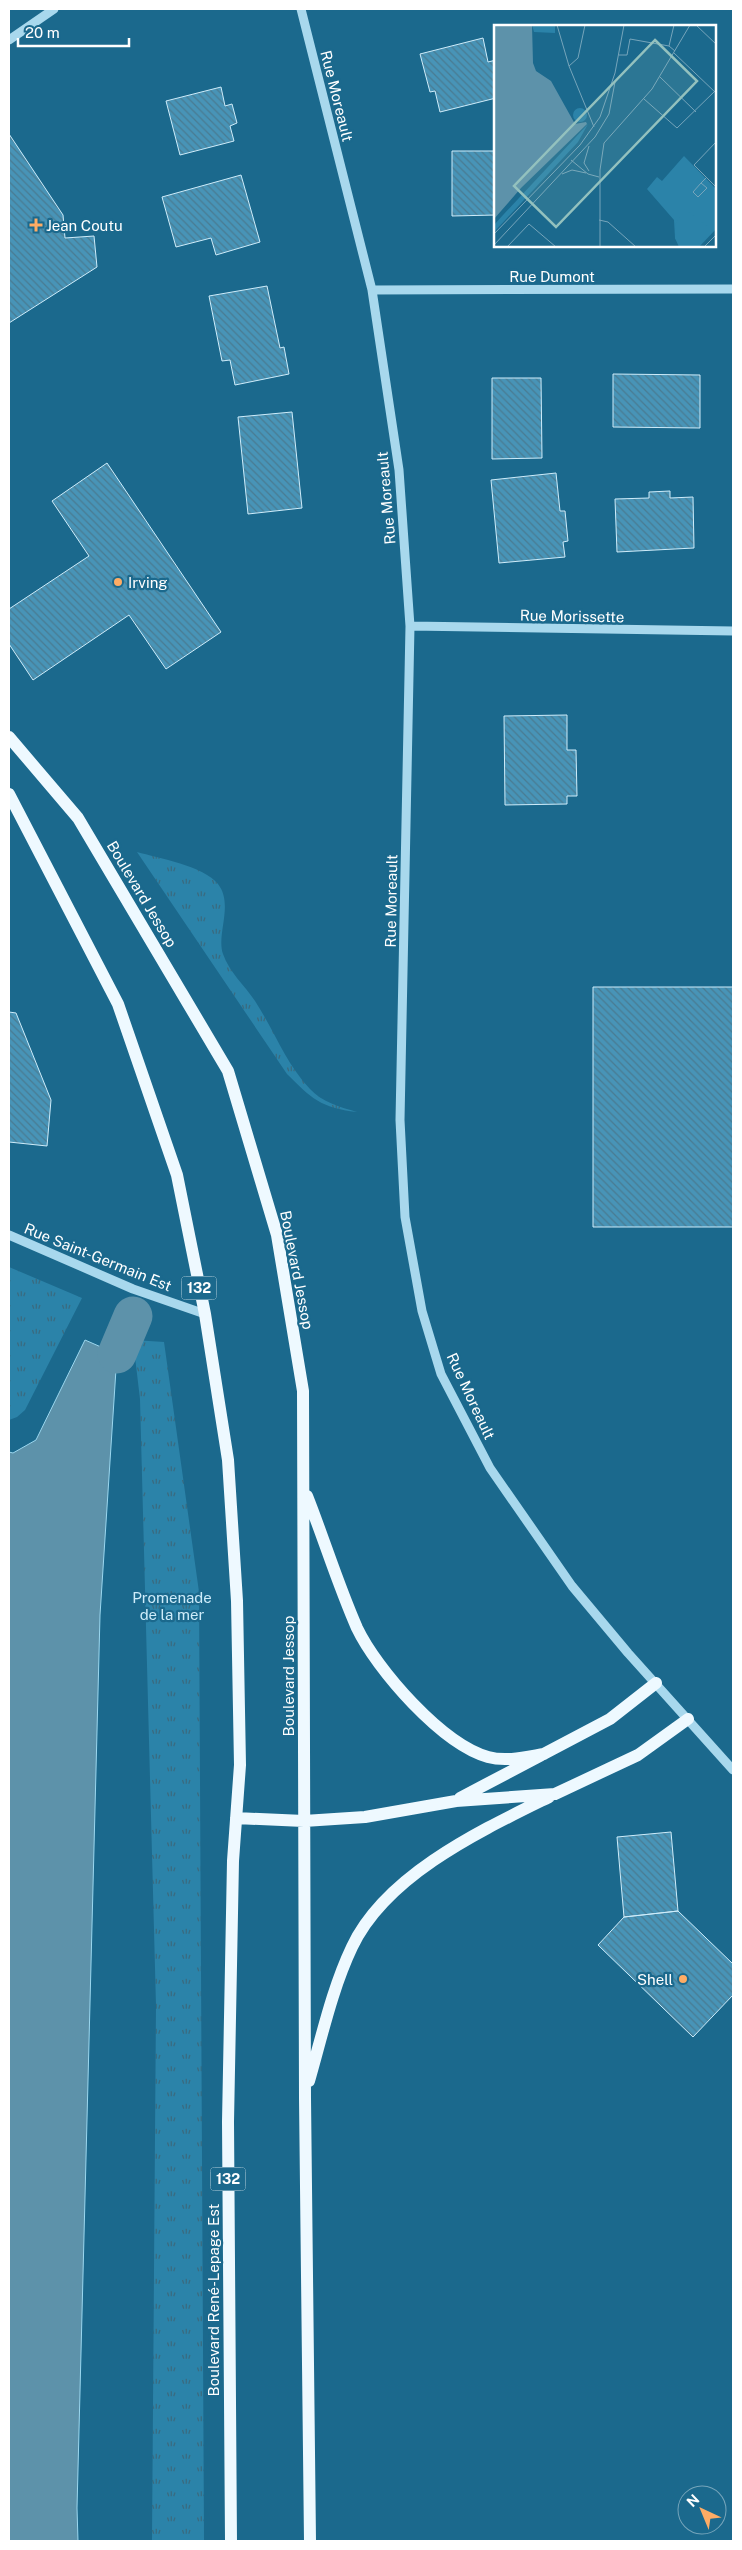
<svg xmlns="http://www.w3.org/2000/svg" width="742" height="2550" viewBox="0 0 742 2550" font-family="'Public Sans',sans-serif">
  <defs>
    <pattern id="grass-tufts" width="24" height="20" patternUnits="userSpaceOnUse" patternTransform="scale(1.25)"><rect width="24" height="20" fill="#2b83a9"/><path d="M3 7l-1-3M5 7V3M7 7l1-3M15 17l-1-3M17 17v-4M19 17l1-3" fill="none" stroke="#3a6a7f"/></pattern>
    <pattern id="building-back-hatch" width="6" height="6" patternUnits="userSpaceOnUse" patternTransform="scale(1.25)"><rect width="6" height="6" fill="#4894b7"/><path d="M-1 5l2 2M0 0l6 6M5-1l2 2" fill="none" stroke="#497b92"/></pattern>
  </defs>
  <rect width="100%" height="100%" fill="#1b698d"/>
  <path fill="url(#grass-tufts)" d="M 137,852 C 158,858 204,866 218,884 C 234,905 216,934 223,954 C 229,972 245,986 255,1001 C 274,1030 286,1064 310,1089 C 322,1102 340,1107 357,1112 C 321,1108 311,1098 287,1074 Z
    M 9,1267 L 82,1298 L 25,1410 L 17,1417 L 9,1420 Z
    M 133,1340 L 164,1342 L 199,1592 L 204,2541 L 152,2541 L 156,2005 L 140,1399 Z"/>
  <path fill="#5d92aa" stroke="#9bd7ef" d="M 85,1340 L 117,1354 L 100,1615 L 77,2508 L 78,2541 L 9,2541 L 9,1452 L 13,1453 L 36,1440 Z"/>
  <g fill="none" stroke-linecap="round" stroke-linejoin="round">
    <path stroke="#5d92aa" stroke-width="39" d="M 117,1354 L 133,1316"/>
  </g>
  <path fill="url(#building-back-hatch)" stroke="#ceecfa" d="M 483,38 L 488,62 L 496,60 L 496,98 L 440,112 L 435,91 L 430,92 L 420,54 Z
    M 221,87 L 225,106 L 232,104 L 237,123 L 230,126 L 234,141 L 180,155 L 166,101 Z
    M 9,134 L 63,215 L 65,238 L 94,236 L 97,267 L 9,323 Z
    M 452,151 L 496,151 L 496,215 L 452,216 Z
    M 241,175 L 260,242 L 216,255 L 211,238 L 176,247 L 162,197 Z
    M 267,286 L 280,348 L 284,347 L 289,374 L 235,385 L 230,360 L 222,361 L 209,296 Z
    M 613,374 L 700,375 L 700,428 L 613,427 Z
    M 492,378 L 541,378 L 542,458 L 492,459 Z
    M 292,412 L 302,508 L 248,514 L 238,417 Z
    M 107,463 L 221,632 L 166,669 L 129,615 L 33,680 L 9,644 L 9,609 L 89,556 L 52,501 Z
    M 556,473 L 560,511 L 565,511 L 568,541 L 563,542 L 565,557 L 499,563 L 491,480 Z
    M 670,491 L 670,498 L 693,497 L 694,548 L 617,552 L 615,499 L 649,498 L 649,492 Z
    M 567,715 L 567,750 L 576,750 L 577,796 L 567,796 L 567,804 L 505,805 L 504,716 Z
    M 593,987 L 733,987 L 733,1227 L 593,1227 Z
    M 9,1012 L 16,1013 L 51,1100 L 47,1146 L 9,1142 Z
    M 671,1832 L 678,1911 L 624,1917 L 617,1837 Z
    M 678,1911 L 733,1964 L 733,1995 L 693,2037 L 598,1945 L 624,1917 Z"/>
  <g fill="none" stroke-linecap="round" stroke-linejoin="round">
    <path stroke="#a8d8ed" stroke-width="9" d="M 301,9 L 372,290 L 399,470 L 410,626 L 400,1120 L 405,1217 L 422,1311 L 441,1374 L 490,1468 L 572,1586 L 628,1653 L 733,1770
      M 9,40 L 54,9
      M 372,290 L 733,289
      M 410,626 L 733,631
      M 9,1235 L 133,1289 L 205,1314"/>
    <path stroke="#eef9ff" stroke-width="12" d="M 9,737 L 78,818 L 228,1071 L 277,1235 L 303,1391 L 305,2098 L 310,2541
      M 9,794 L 118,1004 L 177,1175 L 205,1314 L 228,1460 L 237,1601 L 240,1765 L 233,1861 L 228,2122 L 231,2541
      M 307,1496 C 324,1539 338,1585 357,1628 C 377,1670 442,1744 488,1757 C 506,1762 526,1757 544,1754
      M 460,1798 L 610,1719 L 656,1683
      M 236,1818 L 304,1821 L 365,1817 L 456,1801 L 555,1794 L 638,1755 L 688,1719
      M 309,2081 C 322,2036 332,1989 352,1947 C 386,1875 480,1831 549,1797"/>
  </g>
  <g fill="#feac65" stroke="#1b698d" stroke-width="2">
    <path d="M33.5 217.5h5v5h5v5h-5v5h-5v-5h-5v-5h5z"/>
    <circle cx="118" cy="582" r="5"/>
    <circle cx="683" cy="1979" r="5"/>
  </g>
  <g text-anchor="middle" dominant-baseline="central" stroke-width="4.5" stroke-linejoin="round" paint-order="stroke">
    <g fill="#1b698d" stroke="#bbd2dd" stroke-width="1">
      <rect x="181.5" y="1276.5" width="35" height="23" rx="4"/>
      <rect x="210.5" y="2167.5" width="35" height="23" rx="4"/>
    </g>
    <g font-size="14" font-weight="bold" fill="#fff">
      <text x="199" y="1288">132</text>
      <text x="228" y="2179">132</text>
    </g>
    <g font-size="15" fill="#fff" stroke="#1b698d">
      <text transform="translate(337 96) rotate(76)">Rue Moreault</text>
      <text x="552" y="276">Rue Dumont</text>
      <text transform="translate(386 498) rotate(-95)">Rue Moreault</text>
      <text transform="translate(572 616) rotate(1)">Rue Morissette</text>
      <text transform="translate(142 894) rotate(59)">Boulevard Jessop</text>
      <text transform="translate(391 901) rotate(-89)">Rue Moreault</text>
      <text transform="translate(98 1257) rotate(22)">Rue Saint-Germain Est</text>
      <text transform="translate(297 1270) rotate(79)">Boulevard Jessop</text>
      <text transform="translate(471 1396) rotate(65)">Rue Moreault</text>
      <text transform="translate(288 1676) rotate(-90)">Boulevard Jessop</text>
      <text transform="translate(213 2300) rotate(-90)">Boulevard René-Lepage Est</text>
    </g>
    <g font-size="15" fill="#fff" stroke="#1b698d" text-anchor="start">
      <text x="46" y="225">Jean Coutu</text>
      <text x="128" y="582">Irving</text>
      <text x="673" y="1979" text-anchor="end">Shell</text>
    </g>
    <g font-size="15" fill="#ceecfa" stroke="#1b698d">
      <text x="172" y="1597">Promenade<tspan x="172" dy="17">de la mer</tspan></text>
    </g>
  </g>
  <g transform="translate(494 25)">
    <rect width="222" height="222" fill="#1b698d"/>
    <path d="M 38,0 L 61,0 L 61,8 L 40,7 ZM79 90a7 7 0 1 1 14 0a7 7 0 1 1-14 0ZM 94,99 L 84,117 L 0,207 L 0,200 L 9,190 ZM 190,131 L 222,164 L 222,204 L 205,222 L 185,222 L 181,213 L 180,195 L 153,164 L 163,152 L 168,156 Z" fill="#2b83a9"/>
    <path d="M 191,184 L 217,204 L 217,209 L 200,222 L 186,222 L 181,213 L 182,198 Z" fill="#2b83a9"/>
    <path d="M 0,0 L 38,0 L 39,38 L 42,46 L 57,56 L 81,99 L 92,97 L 93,99 L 27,163 L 0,194 Z" fill="#5d92aa"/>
    <path fill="none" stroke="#76a5bb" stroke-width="1" d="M 63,0 L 75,41 L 100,102M 202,0 L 223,20M 175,21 L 180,0M 180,28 L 222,68M 125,30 L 133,30 L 136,14 L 175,21 L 181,26M 75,41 L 84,33 L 91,0M 166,52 L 202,87M 150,74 L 183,103 L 221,66M 223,116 L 200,140 L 223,163M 95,121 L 90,138 L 95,146M 77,135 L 94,149 L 105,152M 68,149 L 78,145 L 92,148M 207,158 L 213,163 L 204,172 L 199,167 L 207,158 L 212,153M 105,195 L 114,197 L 142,222M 0,209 L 86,120 L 106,92 L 121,48 L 130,0M 0,220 L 101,112 L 115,89 L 121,57M 13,222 L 35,199 L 62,222M 106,222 L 106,145 L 110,118 L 158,64 L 196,0M 210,222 L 223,209"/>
    <path fill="#93c1be" fill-opacity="0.15" stroke="#93c1be" stroke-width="2.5" d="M 161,15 L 203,56 L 62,202 L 20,161 Z"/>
    <rect width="222" height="222" fill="none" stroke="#fff" stroke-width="2.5"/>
  </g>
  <rect width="742" height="2550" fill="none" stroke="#ffffff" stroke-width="20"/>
  <g transform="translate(702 2510) rotate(316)"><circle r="24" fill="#1b698d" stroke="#76a5bb"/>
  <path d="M0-4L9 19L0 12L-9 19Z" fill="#feac65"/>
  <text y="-8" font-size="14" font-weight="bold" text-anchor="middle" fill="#ffffff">N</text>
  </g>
  <path d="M18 38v8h111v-8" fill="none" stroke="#ffffff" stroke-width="2.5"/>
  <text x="25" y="38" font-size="15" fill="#ffffff" stroke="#1b698d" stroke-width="4" paint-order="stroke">20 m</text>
</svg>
